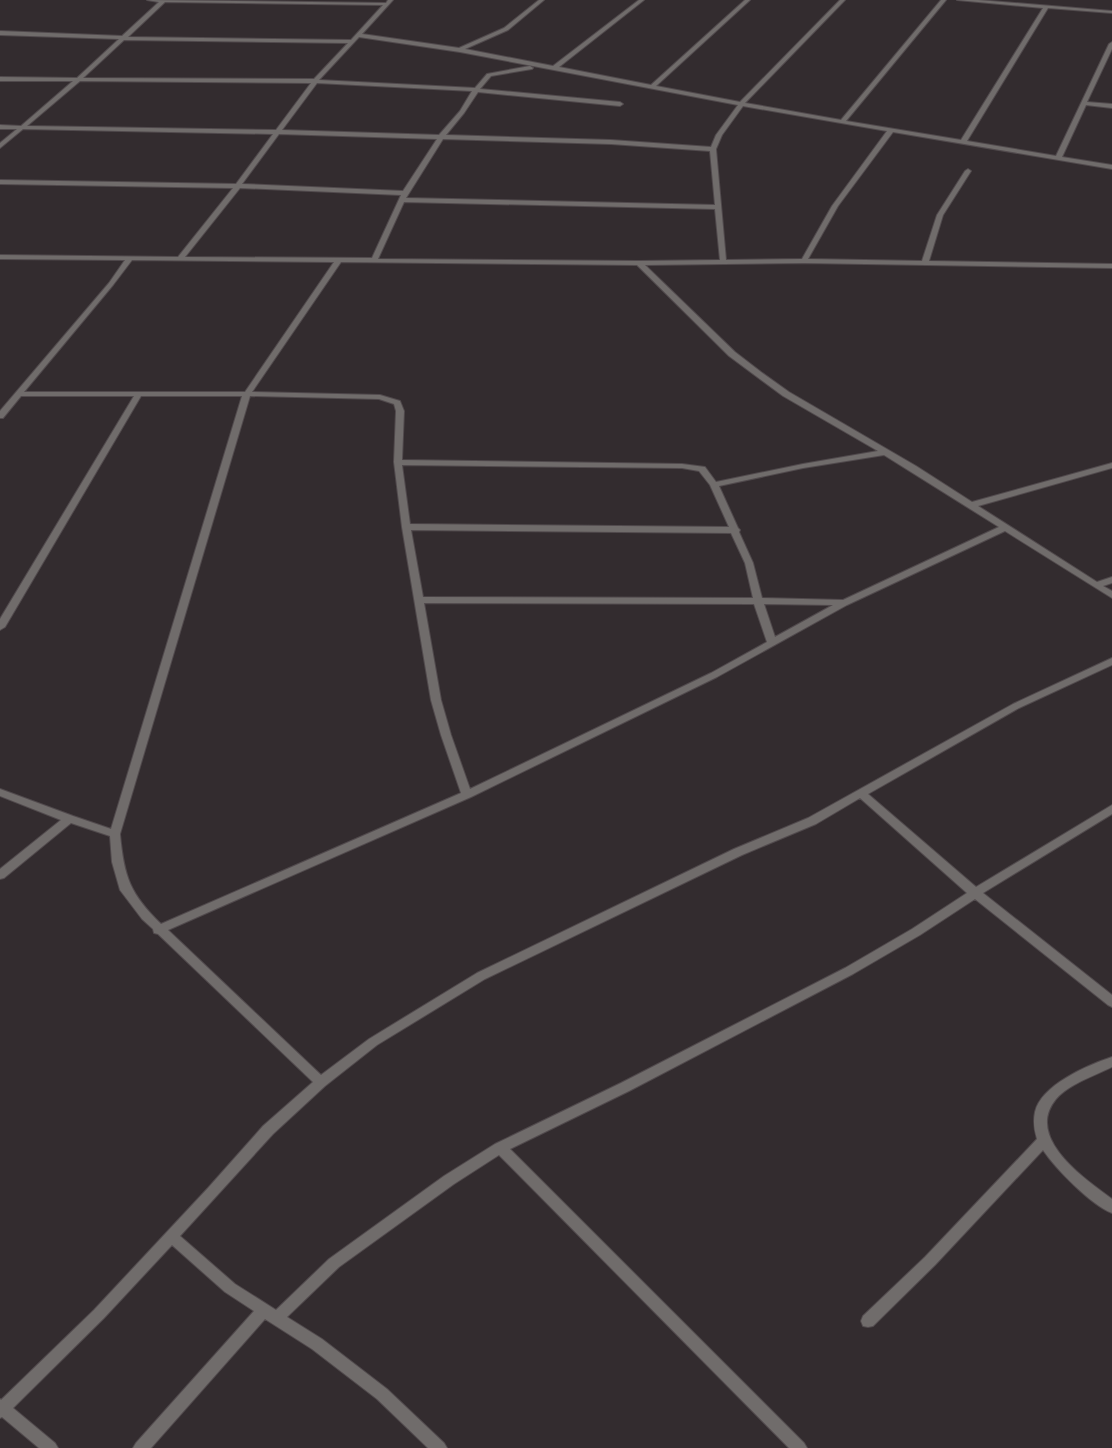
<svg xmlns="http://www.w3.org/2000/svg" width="1112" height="1448" viewBox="0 0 1112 1448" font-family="'Open Sans',sans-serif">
  <rect width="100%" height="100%" fill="#332c2f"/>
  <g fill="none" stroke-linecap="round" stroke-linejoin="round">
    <g stroke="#514a4d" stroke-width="2">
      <path id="minor" d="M 147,0 L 386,3 L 388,0 L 393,0 L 362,34 L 459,48 L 504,28 L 539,0 L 544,0 L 508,30 L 465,49 L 553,66 L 639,0 L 644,0 L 559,67 L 651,85 L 745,0 L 750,0 L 656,86 L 740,102 L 840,0 L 845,0 L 745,103 L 841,120 L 941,0 L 946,0 L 846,121 L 961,140 L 1043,8 L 957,0 L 978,0 L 1112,11 L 1112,13 L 1048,8 L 967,141 L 1056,156 L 1109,44 L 1112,42 L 1112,49 L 1087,102 L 1112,104 L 1112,108 L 1086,105 L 1062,157 L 1112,165 L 1112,169 L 893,132 L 838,206 L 808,259 L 922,261 L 937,215 L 965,171 L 968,169 L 971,171 L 943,215 L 929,261 L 1112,264 L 1112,268 L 804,263 L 645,265 L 735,352 L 761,372 L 789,392 L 916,466 L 972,502 L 1112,463 L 1112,468 L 978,506 L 1097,582 L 1112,577 L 1112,583 L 1103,586 L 1112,591 L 1112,598 L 1005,531 L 847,605 L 717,677 L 471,797 L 168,930 L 321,1075 L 369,1039 L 477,973 L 734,849 L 808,818 L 1013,704 L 1112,658 L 1112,665 L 1019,708 L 868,794 L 976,887 L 1112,805 L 1112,814 L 983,893 L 1112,995 L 1112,1007 L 1108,1005 L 975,899 L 920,935 L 853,974 L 629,1091 L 510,1149 L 804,1443 L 807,1448 L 789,1448 L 499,1155 L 454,1184 L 339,1267 L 287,1317 L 322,1339 L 387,1389 L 444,1443 L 447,1448 L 428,1448 L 377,1399 L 312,1349 L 265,1319 L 151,1448 L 133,1448 L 136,1443 L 254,1311 L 225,1292 L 172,1245 L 104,1318 L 13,1408 L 55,1443 L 58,1448 L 39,1448 L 2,1417 L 0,1418 L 0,1399 L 1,1400 L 94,1310 L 208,1188 L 263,1126 L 313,1082 L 158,934 L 154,933 L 153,929 L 142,919 L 120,890 L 112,862 L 110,836 L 71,823 L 4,878 L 0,879 L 0,869 L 61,820 L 0,796 L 0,789 L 73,816 L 111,829 L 242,396 L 141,396 L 5,627 L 0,630 L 0,619 L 134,396 L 21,396 L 3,418 L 0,418 L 0,411 L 109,283 L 125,260 L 0,259 L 0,255 L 178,257 L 233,188 L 0,184 L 0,180 L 236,184 L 273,134 L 23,129 L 0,148 L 0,143 L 17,129 L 0,129 L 0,125 L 21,126 L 73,81 L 0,81 L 0,77 L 77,78 L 119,39 L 0,35 L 0,31 L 122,36 L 159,2 ZM 165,2 L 383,5 L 351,40 L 128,37 ZM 359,37 L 460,52 L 738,105 L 716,135 L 711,147 L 611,140 L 446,135 L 464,113 L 478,92 L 620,106 L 623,104 L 620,102 L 480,89 L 491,76 L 532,69 L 533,68 L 530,66 L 487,74 L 475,88 L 319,80 ZM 124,40 L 348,43 L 314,79 L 83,78 ZM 80,81 L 311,83 L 276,130 L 27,126 ZM 317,83 L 472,91 L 460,111 L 439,135 L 282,130 ZM 743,106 L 887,131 L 832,206 L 802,259 L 726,260 L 716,149 L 722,135 ZM 279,134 L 437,139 L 403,191 L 242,184 ZM 443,139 L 611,144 L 710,151 L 715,205 L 406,198 ZM 240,188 L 401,195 L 372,258 L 185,257 ZM 404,202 L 715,209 L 720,260 L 639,261 L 378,259 ZM 132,260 L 334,262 L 245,392 L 24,392 L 113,285 ZM 341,262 L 637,265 L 729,356 L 783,396 L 878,451 L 803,464 L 716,482 L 705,467 L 682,464 L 402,460 L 404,411 L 400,401 L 380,395 L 252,392 ZM 250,396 L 379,399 L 394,404 L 396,411 L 394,462 L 402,527 L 431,700 L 441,735 L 461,793 L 161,924 C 130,894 124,877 120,834 ZM 884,455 L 999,527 L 843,600 L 762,598 L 753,563 L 739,532 L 740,530 L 738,528 L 719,486 L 803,468 ZM 402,465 L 682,468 L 699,471 L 710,485 L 729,527 L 410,524 ZM 411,530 L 731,533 L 745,563 L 753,598 L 423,597 ZM 424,603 L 754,604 L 767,642 L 711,673 L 470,789 L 451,735 L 441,700 ZM 764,604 L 833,605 L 775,637 ZM 860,798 L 967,893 L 912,929 L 845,968 L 621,1083 L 495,1144 L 444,1176 L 329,1259 L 276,1310 L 235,1284 L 180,1236 L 273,1134 L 325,1086 L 377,1045 L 485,979 L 742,855 L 816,824 Z
        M 1112,1057 L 1112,1067 C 1094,1076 1069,1084 1056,1099 C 1024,1138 1085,1179 1112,1199 L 1112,1213 C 1091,1205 1055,1168 1043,1150 L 935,1265 L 873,1326 L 868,1327 L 863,1326 L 861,1321 L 863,1316 L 925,1257 L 1037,1139 C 1034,1129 1033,1122 1035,1112 C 1041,1085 1088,1065 1112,1057 Z"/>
    </g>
    <use href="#minor" fill="#706c6b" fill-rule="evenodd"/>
  </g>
</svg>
